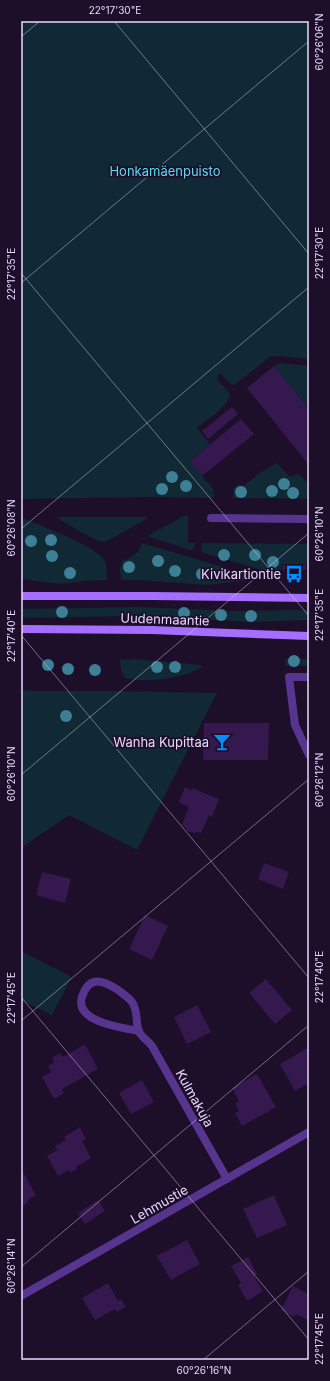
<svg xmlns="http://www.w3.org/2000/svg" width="330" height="1381" viewBox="0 0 330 1381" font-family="Inter,sans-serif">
  <rect width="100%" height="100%" fill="#1d0e2a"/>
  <path fill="#102935" d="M 21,21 L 309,21 L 309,359 L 279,356 L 270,357 L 234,385 L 231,384 L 220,373 L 217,379 L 230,394 C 230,405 206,421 197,428 L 210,444 L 190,461 L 213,489 L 214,498 L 153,497 L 21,499 Z
    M 279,363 L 309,366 L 309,409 L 274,366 Z
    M 277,463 L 289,476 L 292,476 L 296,474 L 300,475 L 309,485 L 309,499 L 233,498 L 234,488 L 239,484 L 242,487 L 261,472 Z
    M 184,516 L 188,516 L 188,543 L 195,543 L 194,549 L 190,550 L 147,536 Z
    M 21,517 C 36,524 101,548 105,561 C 107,566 106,574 107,580 L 84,581 L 60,584 L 21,579 Z
    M 56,517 L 147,517 L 148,518 L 109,540 L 103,542 L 97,540 L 82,533 Z
    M 142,543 L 253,576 L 252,580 L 206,585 L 138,580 L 121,580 L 120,569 L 123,559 L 127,560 L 138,552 Z
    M 202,543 L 309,544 L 309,564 L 281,564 L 281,570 L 265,571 L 201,552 Z
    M 140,607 L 235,611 L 309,610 L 309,620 L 250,622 L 139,616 L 21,618 L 21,609 Z
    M 136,659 L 201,665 L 201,668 C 180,679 148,683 125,678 L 121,670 L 120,660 Z
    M 285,659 L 309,659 L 309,666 L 285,666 Z
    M 21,690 L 39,691 L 115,691 L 217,693 L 137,850 L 69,815 L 21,848 Z
    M 21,951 L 72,977 L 52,1015 L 21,1000 Z"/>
  <path fill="#35184d" d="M 274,366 L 309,409 L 309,465 L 247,388 Z
    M 232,407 L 238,414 L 208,439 L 202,431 Z
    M 241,419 L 254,434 L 202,476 L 190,461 Z
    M 282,565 L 306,565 L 306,570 L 282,570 Z
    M 204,723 L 269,723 L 268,760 L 203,760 Z
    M 185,787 L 191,790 L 192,788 L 219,799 L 212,817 L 209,815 L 201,833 L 198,832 L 194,833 L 187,831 L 185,827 L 182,825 L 189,807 L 179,802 Z
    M 264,863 L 289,872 L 283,889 L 258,879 Z
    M 42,872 L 71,879 L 65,903 L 36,895 Z
    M 145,915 L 168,926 L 152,960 L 129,949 Z
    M 266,979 L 292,1010 L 275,1024 L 249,993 Z
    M 197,1005 L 211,1032 L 187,1044 L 174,1017 Z
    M 85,1044 L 98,1069 L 62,1089 L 64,1093 L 54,1099 L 42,1077 L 51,1072 L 48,1066 L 54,1062 L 52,1058 L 60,1053 L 63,1057 Z
    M 309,1047 L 309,1083 L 295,1091 L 280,1064 Z
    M 257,1074 L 276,1107 L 242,1126 L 235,1113 L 239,1111 L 235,1103 L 239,1101 L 232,1088 Z
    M 142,1080 L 154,1102 L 131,1114 L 119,1093 Z
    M 80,1127 L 86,1139 L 82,1141 L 91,1158 L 76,1167 L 77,1169 L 70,1173 L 69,1170 L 58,1176 L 47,1156 L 57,1150 L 55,1146 L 66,1140 L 64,1137 Z
    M 22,1170 L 36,1195 L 28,1200 L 27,1203 L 23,1206 L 21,1205 L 21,1171 Z
    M 274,1195 L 287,1225 L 257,1238 L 243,1209 Z
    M 98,1200 L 105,1211 L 85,1224 L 78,1213 Z
    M 187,1240 L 200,1264 L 171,1280 L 157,1256 Z
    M 248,1257 L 257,1274 L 254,1276 L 263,1291 L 247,1301 L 238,1285 L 241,1283 L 231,1266 Z
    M 108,1283 L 118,1301 L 121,1299 L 126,1307 L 116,1312 L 115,1309 L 95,1320 L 82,1298 Z
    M 293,1286 L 307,1293 L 309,1289 L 309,1321 L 296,1314 L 294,1317 L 281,1310 Z"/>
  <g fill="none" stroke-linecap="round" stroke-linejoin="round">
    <path stroke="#57358e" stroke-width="8" d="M 211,518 L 309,519
      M 309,677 L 289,677 L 295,725 L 309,755
      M 139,1031 C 123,1028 74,1022 82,997 C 89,975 103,980 118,990 C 123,994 128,997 132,1002 C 139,1012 135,1023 139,1032 C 142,1037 148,1041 152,1046 L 227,1179
      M 21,1296 L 309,1132"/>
    <path stroke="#a56eff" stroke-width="8" d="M 21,596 L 152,596 L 309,598
      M 21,629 L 152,630 L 309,636"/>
  </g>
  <g fill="#3d7f94">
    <circle cx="172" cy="477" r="6"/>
    <circle cx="284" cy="484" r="6"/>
    <circle cx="186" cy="486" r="6"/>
    <circle cx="162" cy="489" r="6"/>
    <circle cx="272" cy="491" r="6"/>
    <circle cx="241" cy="492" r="6"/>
    <circle cx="293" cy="493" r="6"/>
    <circle cx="51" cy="540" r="6"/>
    <circle cx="31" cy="541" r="6"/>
    <circle cx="224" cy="555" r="6"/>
    <circle cx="255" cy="555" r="6"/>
    <circle cx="52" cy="556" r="6"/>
    <circle cx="158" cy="561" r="6"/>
    <circle cx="273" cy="562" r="6"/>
    <circle cx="129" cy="567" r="6"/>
    <circle cx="175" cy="571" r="6"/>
    <circle cx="70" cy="573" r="6"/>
    <circle cx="202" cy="574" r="6"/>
    <circle cx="62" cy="612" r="6"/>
    <circle cx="184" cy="613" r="6"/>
    <circle cx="221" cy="615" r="6"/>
    <circle cx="251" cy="616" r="6"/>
    <circle cx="294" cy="661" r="6"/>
    <circle cx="48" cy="665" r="6"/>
    <circle cx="157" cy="667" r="6"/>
    <circle cx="175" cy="667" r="6"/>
    <circle cx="68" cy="669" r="6"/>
    <circle cx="95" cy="670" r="6"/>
    <circle cx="66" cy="716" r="6"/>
  </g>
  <path fill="none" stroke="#ead7ff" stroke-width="1" stroke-opacity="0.45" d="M 114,21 L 309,254M 21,37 L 40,21M 21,273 L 309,616M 21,283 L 309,41M 21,529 L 309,287M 21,635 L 309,978M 21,775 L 309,533M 21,997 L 309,1340M 21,1021 L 309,779M 21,1267 L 309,1025M 21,1359 L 22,1360M 203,1360 L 309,1271"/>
  <defs>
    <g id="bus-bare" transform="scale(1.38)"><path d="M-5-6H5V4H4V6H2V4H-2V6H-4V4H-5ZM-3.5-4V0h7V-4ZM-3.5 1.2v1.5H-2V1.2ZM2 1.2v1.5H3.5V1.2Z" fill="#038dff" stroke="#1d0e2a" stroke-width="2.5" paint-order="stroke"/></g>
    <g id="bar-bare" transform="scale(1.38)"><path d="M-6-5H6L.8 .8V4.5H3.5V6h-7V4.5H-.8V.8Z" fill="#038dff" stroke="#1d0e2a" stroke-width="2.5" paint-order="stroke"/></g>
  </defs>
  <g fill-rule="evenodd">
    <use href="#bus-bare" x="294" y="574"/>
    <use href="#bar-bare" x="222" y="742"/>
  </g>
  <g text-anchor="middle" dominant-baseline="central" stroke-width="3.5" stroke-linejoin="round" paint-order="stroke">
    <g font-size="13" fill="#57dceb" stroke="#1d0e2a">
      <text x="165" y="171">Honkamäenpuisto</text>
    </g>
    <g font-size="13" fill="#ead7ff" stroke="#1d0e2a" text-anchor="end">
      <text x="281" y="574">Kivikartiontie</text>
      <text x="209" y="742">Wanha Kupittaa</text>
    </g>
    <g font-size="13" fill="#ead7ff" stroke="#1d0e2a">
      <text transform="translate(165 619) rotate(2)">Uudenmaantie</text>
      <text transform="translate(195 1098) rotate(61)">Kulmakuja</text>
      <text transform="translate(159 1204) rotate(-30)">Lehmustie</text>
    </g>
  </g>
  <rect width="330" height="1381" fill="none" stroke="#1d0e2a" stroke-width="44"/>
  <rect x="22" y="22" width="286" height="1337" fill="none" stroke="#ead7ff" stroke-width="1.5"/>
  <g font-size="10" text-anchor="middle" fill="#ead7ff">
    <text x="115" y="14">22°17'30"E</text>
    <text transform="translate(319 42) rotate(-90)" y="4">60°26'06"N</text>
    <text transform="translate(319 253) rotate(-90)" y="4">22°17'30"E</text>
    <text transform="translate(11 274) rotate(-90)" y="4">22°17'35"E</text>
    <text transform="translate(11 528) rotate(-90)" y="4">60°26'08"N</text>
    <text transform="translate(319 534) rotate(-90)" y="4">60°26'10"N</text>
    <text transform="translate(319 615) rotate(-90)" y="4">22°17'35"E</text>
    <text transform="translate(11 636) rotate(-90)" y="4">22°17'40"E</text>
    <text transform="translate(11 774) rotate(-90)" y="4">60°26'10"N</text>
    <text transform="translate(319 780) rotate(-90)" y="4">60°26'12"N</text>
    <text transform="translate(319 977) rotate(-90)" y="4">22°17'40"E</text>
    <text transform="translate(11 998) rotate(-90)" y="4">22°17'45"E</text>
    <text transform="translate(11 1266) rotate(-90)" y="4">60°26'14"N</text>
    <text transform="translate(319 1339) rotate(-90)" y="4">22°17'45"E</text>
    <text x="204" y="1374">60°26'16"N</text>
  </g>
</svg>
